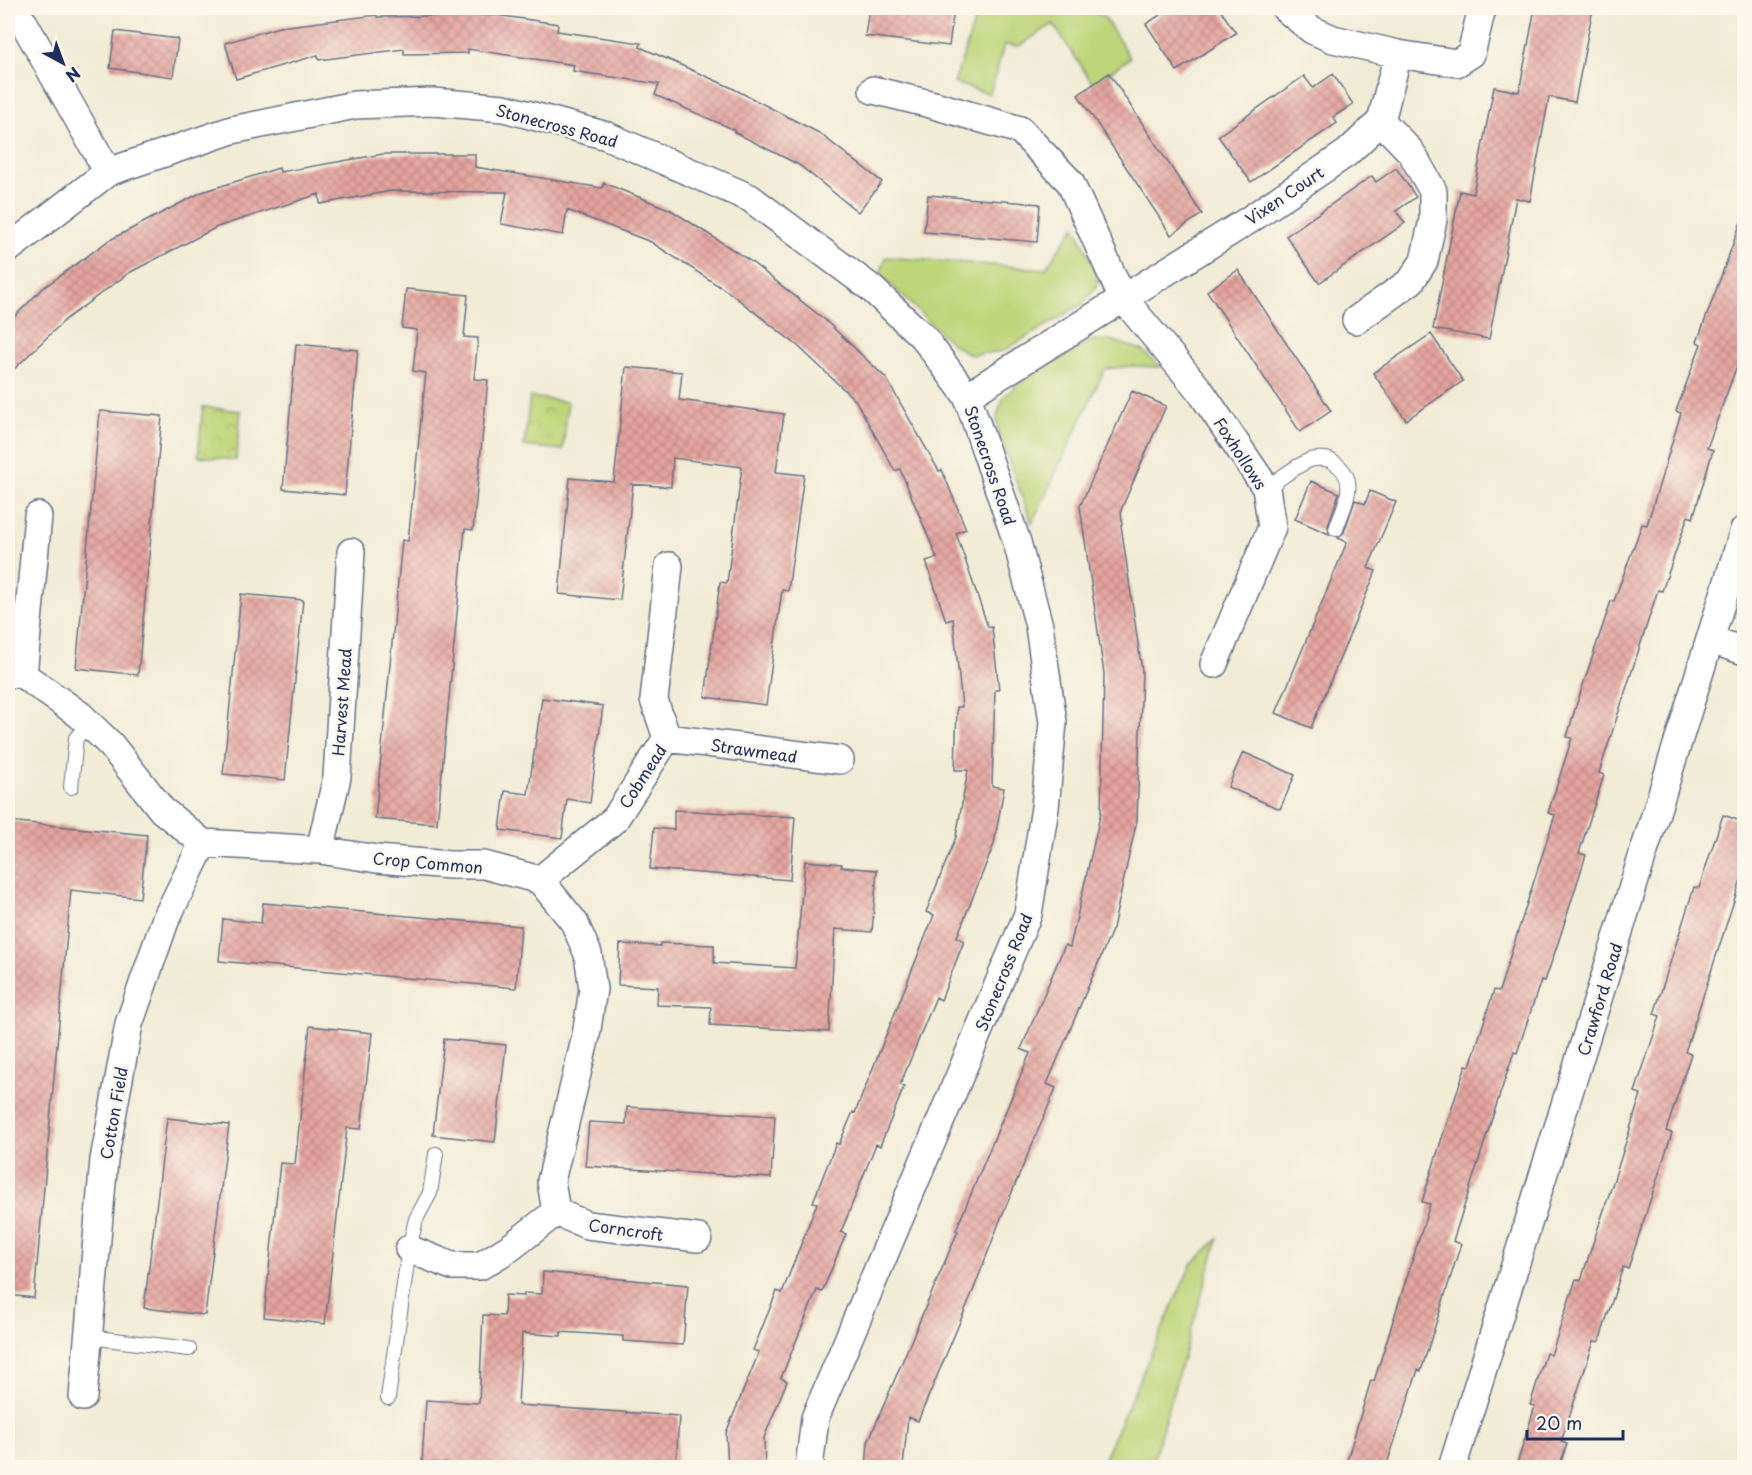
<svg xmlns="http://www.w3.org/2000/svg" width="1752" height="1475" viewBox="0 0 1752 1475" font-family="'Playpen Sans',sans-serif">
  <defs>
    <pattern id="park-crowns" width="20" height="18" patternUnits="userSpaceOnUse" patternTransform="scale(1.5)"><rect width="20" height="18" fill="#bfd579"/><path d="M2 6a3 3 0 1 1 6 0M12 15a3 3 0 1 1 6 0" fill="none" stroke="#a4b76b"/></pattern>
    <pattern id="building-cross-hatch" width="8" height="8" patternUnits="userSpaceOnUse" patternTransform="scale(1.5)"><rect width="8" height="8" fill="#e6a59f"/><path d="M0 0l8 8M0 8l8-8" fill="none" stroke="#ba8785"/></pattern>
  </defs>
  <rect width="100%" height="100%" fill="#fbf7ec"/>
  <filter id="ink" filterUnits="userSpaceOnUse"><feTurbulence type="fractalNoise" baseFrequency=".0167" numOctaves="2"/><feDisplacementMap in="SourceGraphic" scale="12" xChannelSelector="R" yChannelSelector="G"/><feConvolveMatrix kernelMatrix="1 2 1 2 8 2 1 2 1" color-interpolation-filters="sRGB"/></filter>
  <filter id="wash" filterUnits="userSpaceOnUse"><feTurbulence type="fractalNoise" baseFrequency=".008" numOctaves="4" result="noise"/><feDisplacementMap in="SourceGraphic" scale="24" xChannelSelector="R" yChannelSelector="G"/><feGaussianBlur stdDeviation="1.35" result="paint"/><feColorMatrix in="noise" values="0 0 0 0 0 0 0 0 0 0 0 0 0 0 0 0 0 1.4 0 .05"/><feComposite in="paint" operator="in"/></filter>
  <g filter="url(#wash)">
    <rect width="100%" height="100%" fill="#f1ecd5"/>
    <path fill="#bfd579" stroke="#6d826c" stroke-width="1.5" d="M 979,8 L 1087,8 L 1105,18 L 1130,58 L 1093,84 L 1053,24 L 1019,46 L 1004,45 L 990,94 L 954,83 Z
      M 1075,226 L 1094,266 L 1098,284 L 1083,304 L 1003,351 L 971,355 L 952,344 L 880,274 L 886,257 L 1045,269 Z
      M 1093,340 L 1110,340 L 1142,350 L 1160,367 L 1133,366 L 1105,369 L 1032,523 L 998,432 L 997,416 L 1004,397 L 1019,383 Z
      M 1218,1239 L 1151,1467 L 1100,1467 L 1191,1265 Z"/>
    <path fill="url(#park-crowns)" stroke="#6d826c" stroke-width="1.5" d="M 530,397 L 568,402 L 563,450 L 524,446 Z
      M 203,407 L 241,411 L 236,460 L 198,456 Z"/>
    <g id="blocks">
      <path fill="url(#building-cross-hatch)" d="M 869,8 L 954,9 L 949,46 L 865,36 Z
        M 1171,8 L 1219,8 L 1236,33 L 1177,71 L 1146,24 Z
        M 1535,8 L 1593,8 L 1575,102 L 1549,97 L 1530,201 L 1516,198 L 1489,339 L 1433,329 L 1460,191 L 1473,194 L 1494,87 L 1519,92 Z
        M 377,15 L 377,17 L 496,15 L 558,24 L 557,31 L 641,43 L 640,47 L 730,87 L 819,133 L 882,182 L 858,212 L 799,165 L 734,132 L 735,130 L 655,95 L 659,84 L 573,71 L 574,65 L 468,49 L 468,53 L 404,54 L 404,49 L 319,60 L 318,55 L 236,79 L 225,43 L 279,27 Z
        M 115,31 L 178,39 L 173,77 L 110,68 Z
        M 1109,73 L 1202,214 L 1171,235 L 1078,95 Z
        M 1333,74 L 1353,104 L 1333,117 L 1337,123 L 1251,182 L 1218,136 L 1304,76 L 1313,88 Z
        M 383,154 L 475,154 L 475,167 L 602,188 L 604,183 L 671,210 L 749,260 L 824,319 L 886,378 L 939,471 L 942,470 L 966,529 L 956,533 L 988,627 L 992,627 L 999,690 L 995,690 L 992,786 L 1004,788 L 994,844 L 957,937 L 964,941 L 941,1000 L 936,997 L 900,1085 L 904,1087 L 880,1146 L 876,1144 L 841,1232 L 846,1234 L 822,1292 L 817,1290 L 781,1378 L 787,1381 L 764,1438 L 765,1467 L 728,1467 L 726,1433 L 759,1352 L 753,1350 L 777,1291 L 782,1293 L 817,1203 L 813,1202 L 836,1143 L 839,1144 L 853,1112 L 855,1113 L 934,915 L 926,912 L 956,837 L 968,770 L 955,770 L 957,707 L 962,707 L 953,619 L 946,621 L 926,561 L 937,558 L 900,469 L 895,471 L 856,401 L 798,346 L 730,293 L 651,242 L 567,210 L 563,235 L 501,224 L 507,192 L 391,191 L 320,204 L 319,194 L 217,227 L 129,273 L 66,319 L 8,375 L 8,323 L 42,289 L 108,241 L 202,192 L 279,168 L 280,172 Z
        M 1396,168 L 1416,197 L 1396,211 L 1405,223 L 1319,283 L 1286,236 L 1372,176 L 1376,182 Z
        M 928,195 L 1040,204 L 1037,242 L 924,232 Z
        M 1741,222 L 1744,223 L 1744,346 L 1707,448 L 1713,450 L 1693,518 L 1688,516 L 1662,591 L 1658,590 L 1599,773 L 1604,775 L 1579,853 L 1586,855 L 1559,940 L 1545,981 L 1541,980 L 1517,1053 L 1514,1052 L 1498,1100 L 1453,1241 L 1461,1244 L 1421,1371 L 1418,1370 L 1386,1467 L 1345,1467 L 1371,1380 L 1374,1381 L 1430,1204 L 1422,1202 L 1441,1141 L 1466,1065 L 1470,1066 L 1494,990 L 1499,991 L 1555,815 L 1548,813 L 1572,738 L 1567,737 L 1575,709 L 1611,601 L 1614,601 L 1642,524 L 1647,525 L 1681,413 L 1676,411 L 1701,344 L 1697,342 Z
        M 1238,270 L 1331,411 L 1300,432 L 1207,291 Z
        M 406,289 L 468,295 L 464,337 L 478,338 L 474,379 L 488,380 L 473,530 L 465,529 L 437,824 L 375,819 L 402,540 L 408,541 L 426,373 L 413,371 L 417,330 L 402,328 Z
        M 1431,334 L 1463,381 L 1406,420 L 1373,373 Z
        M 296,344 L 358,350 L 345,495 L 283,489 Z
        M 626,367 L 682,372 L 679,400 L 784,414 L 776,472 L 804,475 L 788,591 L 782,590 L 766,705 L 705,697 L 720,582 L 727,583 L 742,467 L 673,458 L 671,487 L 630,484 L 633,484 L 620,600 L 559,594 L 570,478 L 614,482 Z
        M 1132,391 L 1166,406 L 1121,510 L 1122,524 L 1121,525 L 1142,671 L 1137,820 L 1113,928 L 1047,1084 L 1056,1088 L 1001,1218 L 973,1291 L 918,1421 L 908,1417 L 903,1467 L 866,1467 L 868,1442 L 958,1231 L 956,1230 L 1030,1053 L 1021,1049 L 1065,945 L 1070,947 L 1101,812 L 1104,674 L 1080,506 Z
        M 100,411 L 162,416 L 138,675 L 76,668 Z
        M 1311,481 L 1339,493 L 1328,526 L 1329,534 L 1295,519 Z
        M 1370,491 L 1396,502 L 1368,568 L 1376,571 L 1311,728 L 1276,713 L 1347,542 L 1338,538 L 1344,532 L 1355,500 L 1365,504 Z
        M 241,594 L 303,600 L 285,780 L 223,774 Z
        M 542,698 L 603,706 L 590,803 L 567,799 L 562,838 L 500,830 L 505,791 L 528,794 Z
        M 1243,752 L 1295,775 L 1280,809 L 1228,787 Z
        M 674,810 L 795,817 L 790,880 L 650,869 L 654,828 L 674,830 Z
        M 1723,815 L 1744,822 L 1744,870 L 1685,1052 L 1691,1054 L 1666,1131 L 1672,1133 L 1628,1269 L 1623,1267 L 1599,1342 L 1594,1341 L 1561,1442 L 1567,1444 L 1559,1467 L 1516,1467 L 1535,1406 L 1530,1405 L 1546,1353 L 1551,1355 L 1576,1279 L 1581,1280 L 1619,1164 L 1641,1094 L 1635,1092 L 1660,1016 L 1654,1014 L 1694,887 L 1699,888 Z
        M 8,821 L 147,835 L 140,898 L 71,890 L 34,1298 L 8,1295 Z
        M 805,861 L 842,864 L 841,867 L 877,870 L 872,932 L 835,929 L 829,1032 L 710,1025 L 711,1007 L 657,1005 L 658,987 L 618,985 L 620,944 L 660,946 L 660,943 L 714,945 L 714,963 L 795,968 Z
        M 263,903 L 521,926 L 516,988 L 219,961 L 223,919 L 261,923 Z
        M 310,1026 L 372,1033 L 361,1129 L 347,1128 L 325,1324 L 264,1317 L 280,1163 L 295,1164 Z
        M 444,1039 L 506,1045 L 495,1142 L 433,1135 Z
        M 627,1107 L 775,1116 L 771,1178 L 585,1166 L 589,1122 L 626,1124 Z
        M 167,1118 L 229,1125 L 205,1315 L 144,1308 Z
        M 543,1272 L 688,1285 L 683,1345 L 623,1341 L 623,1336 L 561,1332 L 561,1336 L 522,1333 L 518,1405 L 679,1416 L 676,1467 L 510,1467 L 422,1462 L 426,1400 L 479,1403 L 483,1315 L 504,1316 L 505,1295 L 524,1296 L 524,1293 L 542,1294 Z"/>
    </g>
  </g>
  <g filter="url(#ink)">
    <use href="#blocks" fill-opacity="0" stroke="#667188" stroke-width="1.5"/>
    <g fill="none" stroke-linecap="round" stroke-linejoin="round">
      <g stroke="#667188" stroke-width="16">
        <path id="lane" d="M 1266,488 C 1280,479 1295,466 1310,460 C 1317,458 1328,458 1333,462 C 1361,479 1344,505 1336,529
          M 71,787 L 76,738 L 89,724
          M 89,1337 L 189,1349
          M 388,1398 L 409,1249 L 416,1219 L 430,1193 L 436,1154"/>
      </g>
      <g stroke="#667188" stroke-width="30">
        <path id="street" d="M 1285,8 L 1312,30 L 1333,39 L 1398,54 L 1457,63 L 1471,54 L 1482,8
          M 24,23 L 108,172
          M 873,90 L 934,105 L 1020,130 L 1070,182 L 1122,297 L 1201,392 L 1266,488 L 1272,527 L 1214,664
          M 8,249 L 108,172 L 232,130 L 355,105 L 433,102 L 504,108 L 607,136 L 750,198 L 871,288 L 924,338 L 967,396 L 1017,542 L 1039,626 L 1053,722 L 1045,808 L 1028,914 L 815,1418 L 809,1468
          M 1356,320 L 1411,281 L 1424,261 L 1433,220 L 1433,191 L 1411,152 L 1381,121
          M 967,396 L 1249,220 L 1347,153 L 1381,121 L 1398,54
          M 1711,640 L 1744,651
          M 8,673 L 23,675 L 80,715 L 111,745 L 162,810 L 203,843 L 320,850 L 377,859 L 450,865 L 484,865 L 540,880 L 574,922 L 588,954 L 593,989 L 586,1036 L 551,1181 L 556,1212 L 511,1247 L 480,1266 L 452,1266 L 409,1249
          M 23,675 L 38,516
          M 667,738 L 840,760
          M 320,850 L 337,777 L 351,552
          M 540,880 L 615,819 L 667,738 L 654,700 L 669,566
          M 556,1212 L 587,1225 L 698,1238
          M 83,1397 L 104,1160 L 129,1024 L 165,921 L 203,843
          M 1452,1468 L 1744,530"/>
      </g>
      <use href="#lane" stroke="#fff" stroke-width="14"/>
      <use href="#street" stroke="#fff" stroke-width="27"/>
    </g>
  </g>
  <g text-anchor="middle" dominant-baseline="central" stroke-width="5" stroke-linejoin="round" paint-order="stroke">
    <g font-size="16" fill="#1b2f5e" stroke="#fbf7ec">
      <text transform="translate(557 125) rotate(15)">Stonecross Road</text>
      <text transform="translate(1284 195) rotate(-34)">Vixen Court</text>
      <text transform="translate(1241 453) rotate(57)">Foxhollows</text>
      <text transform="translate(991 465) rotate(71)">Stonecross Road</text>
      <text transform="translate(341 702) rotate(-86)">Harvest Mead</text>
      <text transform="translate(754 750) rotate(8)">Strawmead</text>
      <text transform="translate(642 776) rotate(-57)">Cobmead</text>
      <text transform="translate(428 862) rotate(5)">Crop Common</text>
      <text transform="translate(1003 972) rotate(-68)">Stonecross Road</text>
      <text transform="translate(1599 999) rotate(-73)">Crawford Road</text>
      <text transform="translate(113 1113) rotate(-80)">Cotton Field</text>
      <text transform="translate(626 1229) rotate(8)">Corncroft</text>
    </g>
  </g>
  <rect width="1752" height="1475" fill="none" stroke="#fbf7ec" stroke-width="30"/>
  <g transform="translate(63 63) rotate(139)" stroke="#fbf7ec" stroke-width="4.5" paint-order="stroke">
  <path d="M0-4.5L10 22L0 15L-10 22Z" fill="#1b2f5e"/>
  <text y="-9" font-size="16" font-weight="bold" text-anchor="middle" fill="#1b2f5e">N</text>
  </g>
  <path d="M1527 1430v9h96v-9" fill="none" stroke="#1b2f5e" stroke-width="3"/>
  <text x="1536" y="1430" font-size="18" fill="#1b2f5e" stroke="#fbf7ec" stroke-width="4.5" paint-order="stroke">20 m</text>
</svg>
